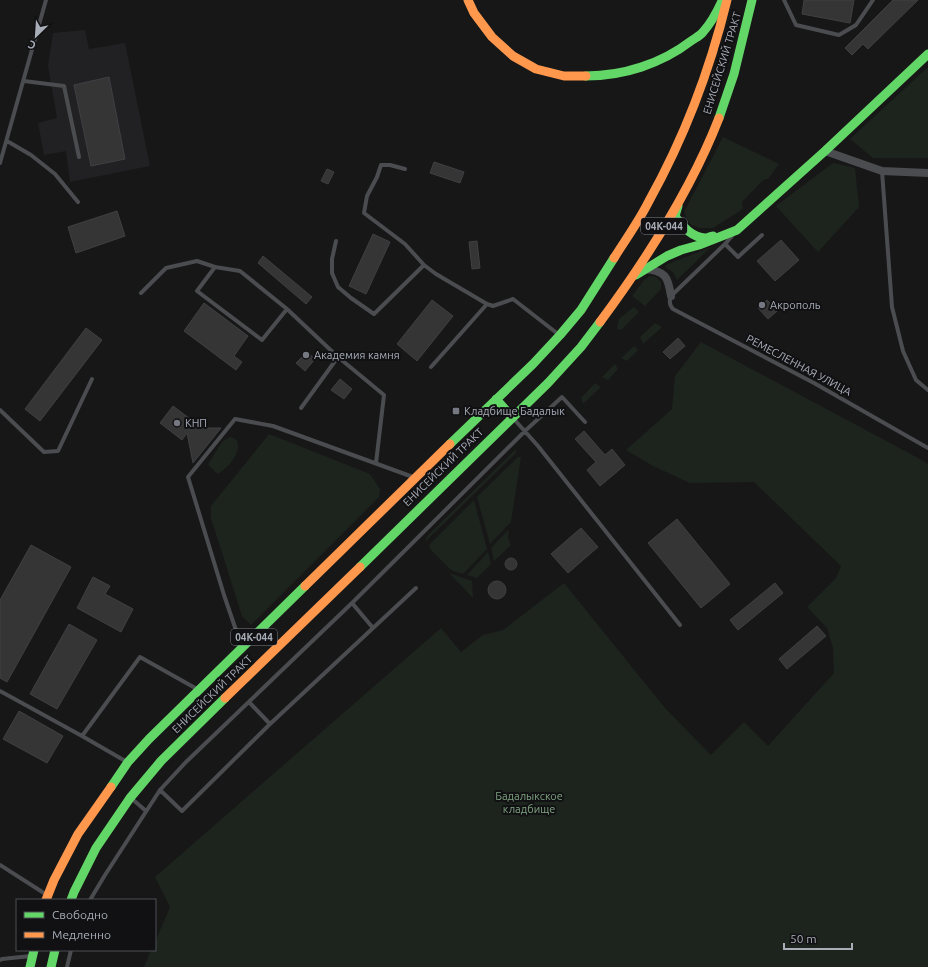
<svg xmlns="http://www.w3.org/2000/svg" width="928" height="967" viewBox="0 0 928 967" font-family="Ubuntu,sans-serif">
  <rect width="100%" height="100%" fill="#171717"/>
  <path fill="#212123" d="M 85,30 L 89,49 L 125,43 L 150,166 L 70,182 L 66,151 L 44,155 L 38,123 L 57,118 L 48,66 L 53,33 Z"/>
  <path fill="#1d241e" d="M 928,67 L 928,158 L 873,158 L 850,139 Z
    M 723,137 L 779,164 L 768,179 L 763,180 L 742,202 L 743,209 L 713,228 L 699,228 L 690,224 L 684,212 Z
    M 833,163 L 855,168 L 859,207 L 818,252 L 776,206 Z
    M 711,247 L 677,280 L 673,272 L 665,267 L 668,264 Z
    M 650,276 L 656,277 L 661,282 L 661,289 L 645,306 L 632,296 L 644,280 Z
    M 634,307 L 639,312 L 621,330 L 617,329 L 619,319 Z
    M 655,323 L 662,327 L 643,344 L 640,337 Z
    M 701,342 L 918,458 L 928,464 L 928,967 L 144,967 L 151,950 L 155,950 L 155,942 L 170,907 L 155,877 L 441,628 L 461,652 L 483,635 L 503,630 L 564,583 L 665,708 L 711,755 L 744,722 L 768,746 L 834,673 L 833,648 L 827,628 L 807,607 L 836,578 L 841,566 L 754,482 L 690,483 L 653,466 L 626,450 L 672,409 L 675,376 Z
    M 634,346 L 638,350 L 627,361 L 621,358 Z
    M 615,364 L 618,369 L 608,380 L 602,377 Z
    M 595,383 L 601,387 L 583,404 L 581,398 Z
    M 269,434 L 370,474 L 380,489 L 379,497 L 251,625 L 242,616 L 211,518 L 211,506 Z
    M 231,437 L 237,440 C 237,441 238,445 238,446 C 238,457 227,468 218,474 L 210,467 L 208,464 L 222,442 L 226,439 Z
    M 516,449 L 516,453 L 425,542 L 427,536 Z
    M 518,457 L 521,457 L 511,522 L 490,544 L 477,497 Z
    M 474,500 L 487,549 L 463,574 L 451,570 L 431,550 L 429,546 L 430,544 Z
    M 509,529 L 508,537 L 511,545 L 494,561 L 491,548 Z
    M 488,552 L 491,564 L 477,578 L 467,575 Z
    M 449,573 L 472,581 L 473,598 Z"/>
  <path fill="#353536" stroke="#3f4043" d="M 804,0 L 854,0 L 850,23 L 802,14 Z
    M 893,0 L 918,0 L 868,49 L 863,44 L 852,55 L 845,48 Z
    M 109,77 L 125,159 L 91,166 L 74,85 Z
    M 434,162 L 464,172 L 460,183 L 430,173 Z
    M 327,169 L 334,172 L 328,184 L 321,181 Z
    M 117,211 L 125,236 L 76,253 L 68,227 Z
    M 373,234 L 390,242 L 366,294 L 349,286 Z
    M 781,240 L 799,260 L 775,281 L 757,261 Z
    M 477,241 L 480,268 L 472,269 L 469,242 Z
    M 263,256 L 312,297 L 306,304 L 258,263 Z
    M 432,300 L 453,316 L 417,361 L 397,344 Z
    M 767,300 L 777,311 L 768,319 L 758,308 Z
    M 204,303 L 248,336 L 234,356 L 242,362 L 236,370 L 184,331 Z
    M 86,328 L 102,340 L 40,421 L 25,409 Z
    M 678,338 L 685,346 L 670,359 L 663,352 Z
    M 307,352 L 315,359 L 305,371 L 296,363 Z
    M 340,379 L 352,389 L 344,399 L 331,390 Z
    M 173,406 L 202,428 L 221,428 L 193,463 L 187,433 L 182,440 L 160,423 Z
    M 584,431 L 605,455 L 612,449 L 625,465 L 600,486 L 587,470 L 596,462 L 575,439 Z
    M 677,519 L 730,584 L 701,608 L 648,543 Z
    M 581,528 L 598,547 L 568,573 L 551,554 Z
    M 31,545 L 71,567 L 7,682 L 0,678 L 0,600 Z
    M505 564a6 6 0 1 1 12 0a6 6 0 1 1-12 0Z
    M 93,577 L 110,586 L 105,594 L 133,609 L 121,632 L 77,608 Z
    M488 590a9 9 0 1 1 18 0a9 9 0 1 1-18 0Z
    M 775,583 L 783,593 L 738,630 L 730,620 Z
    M 69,624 L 97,640 L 57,709 L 30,694 Z
    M 817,626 L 826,636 L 787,669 L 779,659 Z
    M 19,711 L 63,736 L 47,763 L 3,739 Z"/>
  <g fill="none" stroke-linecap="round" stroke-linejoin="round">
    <path stroke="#4b4c50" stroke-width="4" d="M 784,0 L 796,25 L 839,35 L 856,25 L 873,0
      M 24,81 L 64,86 L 79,157
      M 7,141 L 31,155 L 55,174 L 78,202
      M 0,163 L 46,0
      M 405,169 L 390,165 L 381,165 L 377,177 L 367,196 L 364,213 L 405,244 L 424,265 L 436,274 L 487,304 L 493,306 L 513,299 L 558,334
      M 882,171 L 892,307 L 903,351 L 916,380 L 928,390
      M 732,236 L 725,244 L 671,296 C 669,301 669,305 673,309 L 814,383 L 928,448
      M 336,241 L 332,259 L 332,273 L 338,287 L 351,298 L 374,314 L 424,265
      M 727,242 L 725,244 L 738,257 L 762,235
      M 141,293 L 166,268 L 197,261 L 215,267
      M 287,309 L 262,340 L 197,291 L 215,267 L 240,271 L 287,309 L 338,357 L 384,395 L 376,463
      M 431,367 L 487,304
      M 301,408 L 338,357
      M 0,410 L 44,452 L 58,451 L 92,379
      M 513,418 L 538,446 L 680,625
      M 352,603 L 373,628
      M 241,645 L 224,595 L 188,477 L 235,419 L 273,426 L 413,477
      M 0,691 L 82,736
      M 249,702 L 270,724
      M 127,762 L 82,736 L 140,657 L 197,689
      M 160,790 L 182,811 L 270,724 L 416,588
      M 131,798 L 146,811
      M 0,865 L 47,895
      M 90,900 L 105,875 L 160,790 L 186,762 L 352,603 L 525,431 L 562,397 L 585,422
      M 0,960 L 2,959 L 31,956
      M 67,967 L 71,950"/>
    <path stroke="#4b4c50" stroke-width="8" d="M 825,151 L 882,171 L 928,173
      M 645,269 C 666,271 668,277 671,296"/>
    <path stroke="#63d668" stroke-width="9" d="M 586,76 C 623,76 661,64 691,41 C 695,38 700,36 703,32 C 711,23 716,14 721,3
      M 719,118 L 734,74 L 752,0
      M 678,206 L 675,216 C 681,226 694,239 707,238 C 707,238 712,236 713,236
      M 636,275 L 667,256 L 681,250 L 699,245 L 737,230 L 825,151 L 928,54
      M 496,399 L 512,417
      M 450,444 L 533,364 L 560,335 L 581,310 L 614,258
      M 360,567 L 548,383 L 581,347 L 600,322
      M 111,787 L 128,762 L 149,739 L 305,586
      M 71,900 L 74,892 L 96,848 L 130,798 L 161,761 L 225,698
      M 30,967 L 34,950
      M 51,967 L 55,950"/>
    <path stroke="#ff974d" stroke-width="9" d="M 468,0 L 474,13 L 492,37 L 513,56 L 536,69 L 564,76 L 586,76
      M 614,258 C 626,239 639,221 649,201 C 684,138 710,70 727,0
      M 600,322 C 646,260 691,190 719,118
      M 305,586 L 450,444
      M 225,698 L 360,567
      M 46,900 L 54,880 L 78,834 L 111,787"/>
  </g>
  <g fill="#757880" stroke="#111113" stroke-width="1.5">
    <circle cx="762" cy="305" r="4"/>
    <circle cx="306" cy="355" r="4"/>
    <rect x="452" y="407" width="8" height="8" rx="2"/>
    <circle cx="177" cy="423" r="4"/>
  </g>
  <g text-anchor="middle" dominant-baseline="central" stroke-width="4" stroke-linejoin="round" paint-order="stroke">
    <g fill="#111113" stroke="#7b7e86" stroke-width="1">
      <rect x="641" y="218" width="46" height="16" rx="3"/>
      <rect x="231" y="629" width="46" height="16" rx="3"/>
    </g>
    <g font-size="10" font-weight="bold" fill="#a8adb8">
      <text x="664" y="226">04К-044</text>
      <text x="254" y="637">04К-044</text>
    </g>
    <g font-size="11" fill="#a8adb8" stroke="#111113">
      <text transform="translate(722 63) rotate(-73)">ЕНИСЕЙСКИЙ ТРАКТ</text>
      <text transform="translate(799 365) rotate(28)">РЕМЕСЛЕННАЯ УЛИЦА</text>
      <text transform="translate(443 467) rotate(-44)">ЕНИСЕЙСКИЙ ТРАКТ</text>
      <text transform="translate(212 694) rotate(-44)">ЕНИСЕЙСКИЙ ТРАКТ</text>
    </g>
    <g font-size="11" fill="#a8adb8" stroke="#111113" text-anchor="start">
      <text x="770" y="305">Акрополь</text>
      <text x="314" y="355">Академия камня</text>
      <text x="464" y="411">Кладбище Бадалык</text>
      <text x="185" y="423">КНП</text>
    </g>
    <g font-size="11" fill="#7fa381" stroke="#111113">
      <text x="529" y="796">Бадалыкское<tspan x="529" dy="13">кладбище</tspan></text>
    </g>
  </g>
  <rect x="16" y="899" width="140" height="52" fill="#111113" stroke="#4d4f55"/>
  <rect x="24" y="912" width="20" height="6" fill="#63d668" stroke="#4d4f55"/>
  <text x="52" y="919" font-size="12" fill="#a8adb8">Свободно</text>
  <rect x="24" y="932" width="20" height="6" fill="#ff974d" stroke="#4d4f55"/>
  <text x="52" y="939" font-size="12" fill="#a8adb8">Медленно</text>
  <g transform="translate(36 36) rotate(205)" stroke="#111113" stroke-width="3" paint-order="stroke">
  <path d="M0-3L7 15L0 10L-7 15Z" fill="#a8adb8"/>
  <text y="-6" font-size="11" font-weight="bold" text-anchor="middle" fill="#a8adb8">С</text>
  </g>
  <path d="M784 943v6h68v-6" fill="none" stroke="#a8adb8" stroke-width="2"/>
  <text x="790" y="943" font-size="12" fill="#a8adb8" stroke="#111113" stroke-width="3" paint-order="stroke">50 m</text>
</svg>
